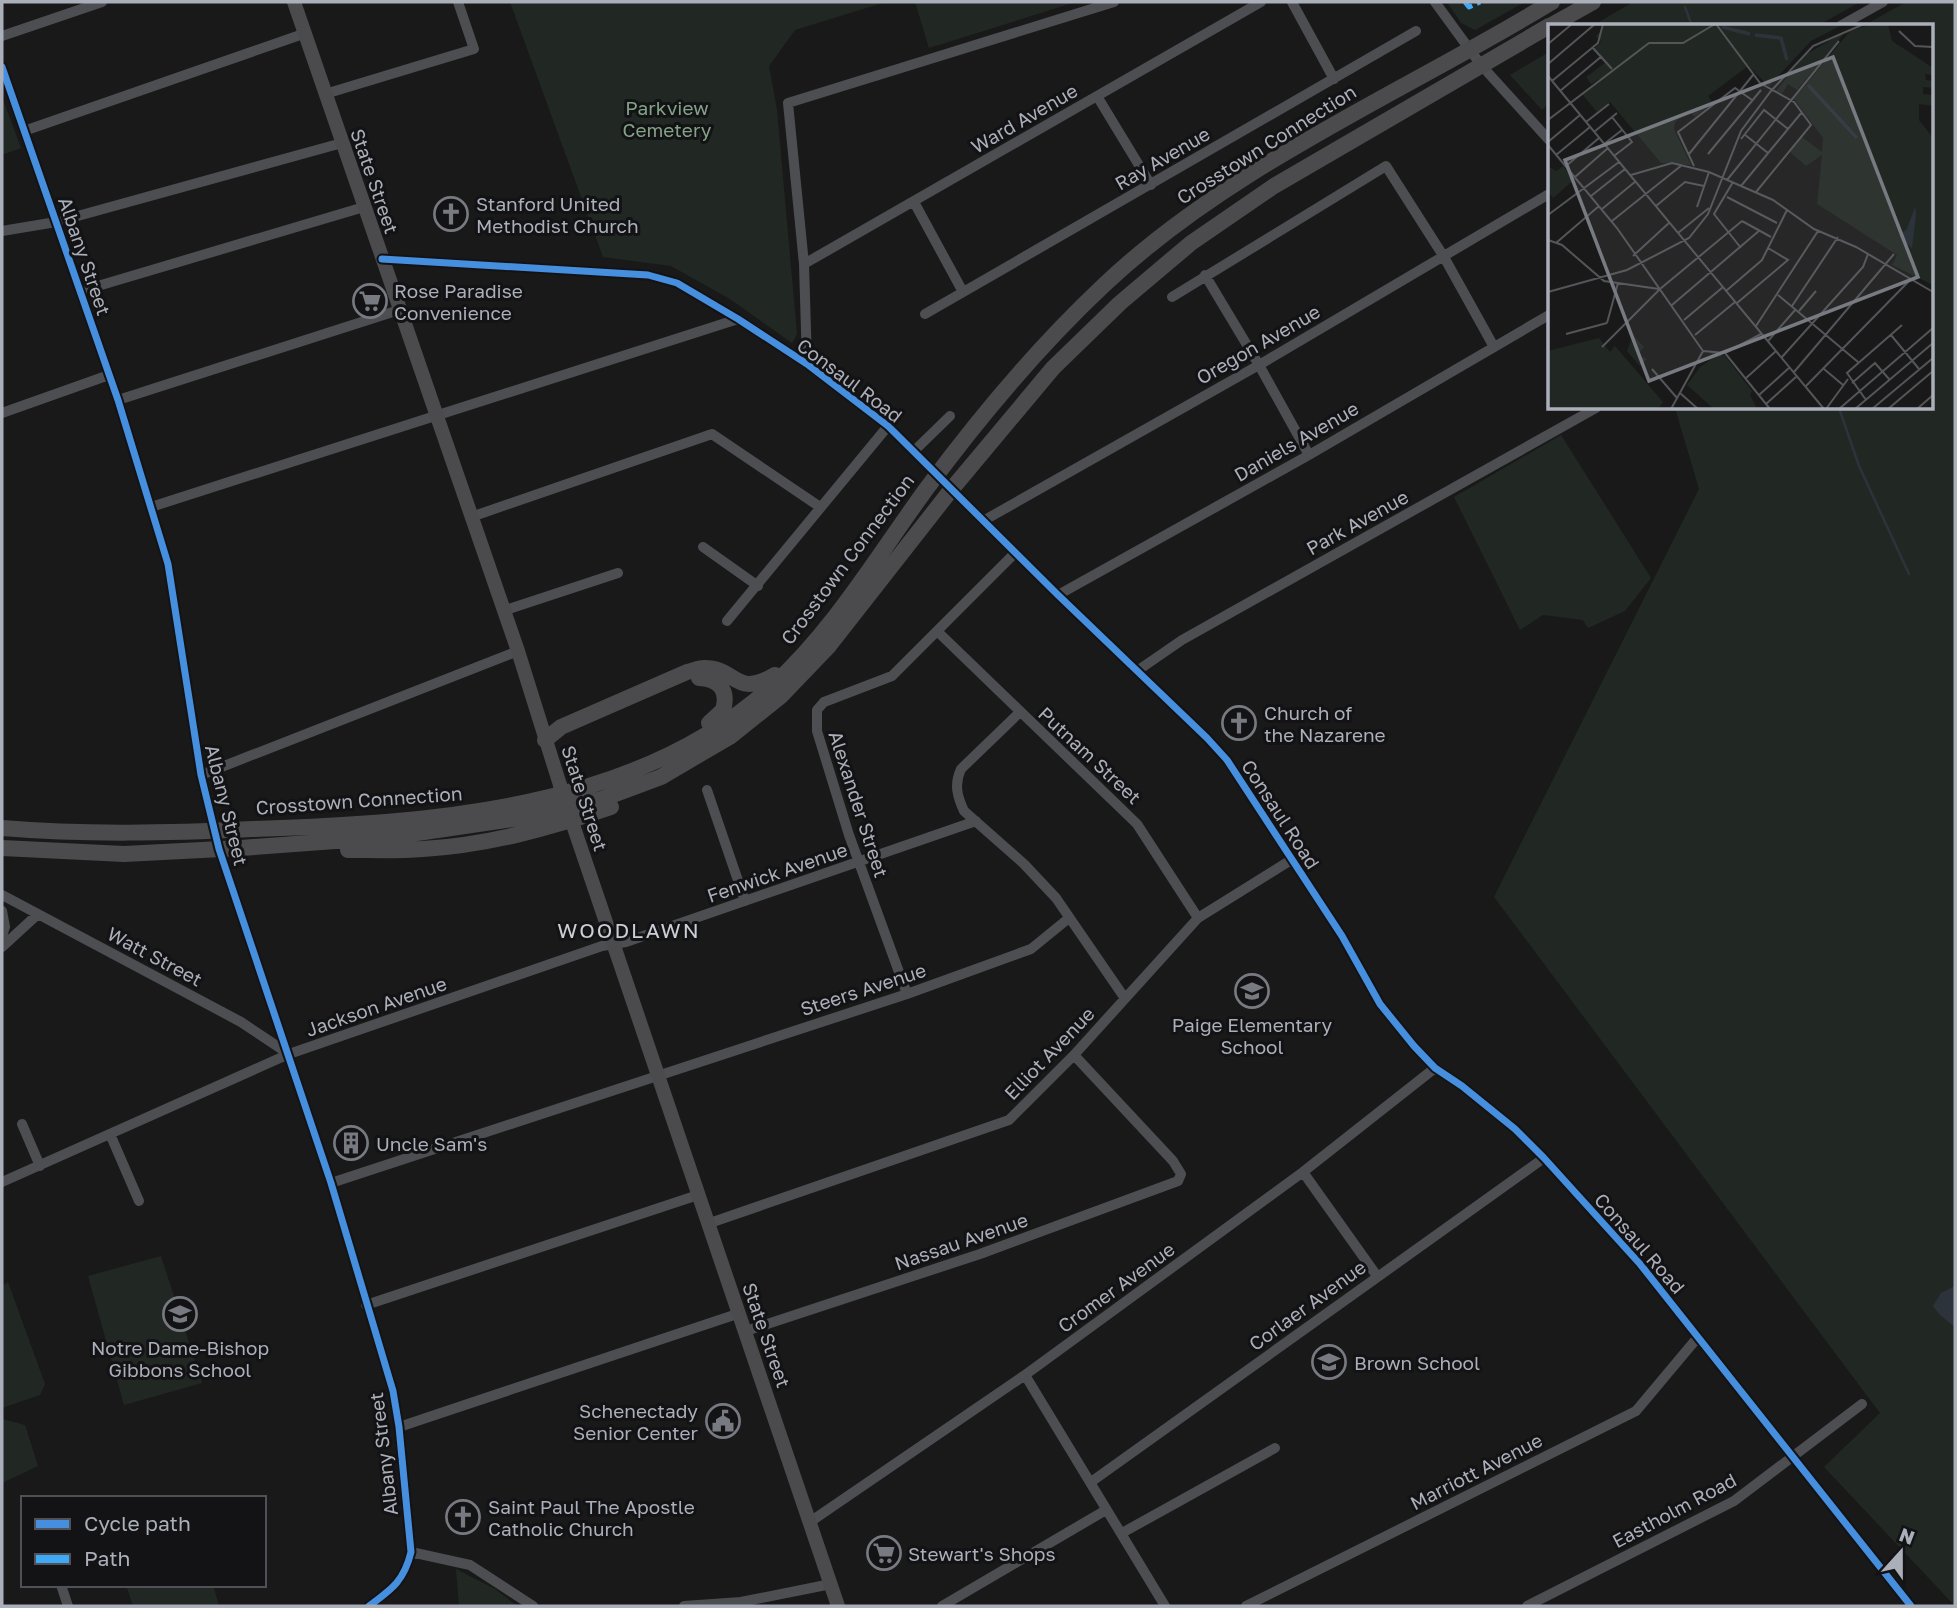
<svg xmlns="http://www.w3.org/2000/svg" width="1957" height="1608" viewBox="0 0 1957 1608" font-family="'Golos Text',sans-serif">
  <rect width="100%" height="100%" fill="#191919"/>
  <path fill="#212823" d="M 510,2 L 886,2 L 795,30 L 769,66 L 777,110 L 797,334 L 792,343 L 730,299 L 671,266 L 603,257 Z
    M 915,2 L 1076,2 L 929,48 Z
    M 1447,2 L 1525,2 L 1475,30 L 1461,23 Z
    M 1633,2 L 1860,2 L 1817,26 L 1592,26 Z
    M 1906,2 L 1955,2 L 1955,1606 L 1824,1467 L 1880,1413 L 1494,897 L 1699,489 L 1675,408 L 1931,408 L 1931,26 L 1863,26 Z
    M 1549,52 L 1549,103 L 1542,110 L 1510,75 Z
    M 2,97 L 21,148 L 2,155 Z
    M 1561,435 L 1651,578 L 1625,611 L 1588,628 L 1583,620 L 1543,615 L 1520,630 L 1454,497 Z
    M 161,1256 L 202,1383 L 124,1405 L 88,1276 Z
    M 8,1282 L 45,1384 L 40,1395 L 2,1408 L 2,1286 Z
    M 2,1419 L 25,1425 L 38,1466 L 2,1483 Z
    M 456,1569 L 495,1589 L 517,1606 L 459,1606 Z
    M 126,1585 L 213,1585 L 219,1606 L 133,1606 Z"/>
  <path fill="#2d333b" d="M 1955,1286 L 1955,1327 L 1940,1315 L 1933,1306 L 1941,1293 Z"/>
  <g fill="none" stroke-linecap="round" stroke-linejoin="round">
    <path stroke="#2d333b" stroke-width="2.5" d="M 1685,7 L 1692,26
      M 1839,408 L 1859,466 L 1909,574"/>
    <path stroke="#4d4e52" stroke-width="10" d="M 1292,2 L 1334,79
      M 1435,2 L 1481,65 L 1549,140
      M 1840,26 L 1883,2
      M 2,36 L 102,2
      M 2,67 L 118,400 L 168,564 L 201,775 L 219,849 L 331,1183 L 393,1391 L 399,1427 L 411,1552 C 404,1581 392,1589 369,1606
      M 325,94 L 474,49 L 458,2
      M 1097,96 L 1151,185
      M 24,131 L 306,33
      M 914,202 L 963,292
      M 2,231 L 56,222 L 342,143
      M 382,259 L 648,275 L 677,283 L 738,319 L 807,364 L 888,426 L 1058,595 L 1207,738 L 1227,760 L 1342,936 L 1380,1004 L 1414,1046 L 1435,1068 L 1462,1086 L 1515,1129 L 1544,1158 L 1640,1264 L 1911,1606
      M 804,264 L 1261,2
      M 1205,275 L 1259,365 L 1309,455
      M 81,291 L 364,207
      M 1172,297 L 1386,166 L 1444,257 L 1494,347
      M 925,314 L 1416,31
      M 807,364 L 804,264 L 788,103 L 1114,2
      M 118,400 L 399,310
      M 2,413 L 109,375
      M 914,451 L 950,416
      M 151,507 L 738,319
      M 471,517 L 712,434 L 820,507
      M 983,521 L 1259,365 L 1549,194
      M 703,547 L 758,586
      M 1058,595 L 1309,455 L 1549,315
      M 503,611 L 618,573
      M 727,621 L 888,426
      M 938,632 L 1137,824 L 1198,918
      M 1137,671 L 1182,640 L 1596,408
      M 1020,712 L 961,769 C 954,784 957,796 964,811 L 1024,864 L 1056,898 L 1124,997
      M 201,775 L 518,651
      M 707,790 L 745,901
      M 2,895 L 241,1022 L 289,1054
      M 2,911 L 5,927 L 2,936
      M 2,947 L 38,914
      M 907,994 L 849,835 L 817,731 L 817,710 L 824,702 L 832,699 L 892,676 L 1015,553
      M 22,1124 L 40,1166
      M 110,1134 L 139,1201
      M 1303,1172 L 1377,1276
      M 2,1182 L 289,1054 L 602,946 L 626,942 L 976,821
      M 331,1183 L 907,994 L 1031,949 L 1069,918
      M 707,1224 L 1009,1120 L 1074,1055 L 1198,918 L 1291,860
      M 366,1305 L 698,1195
      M 746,1331 L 980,1254 L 1178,1181 L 1181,1174 L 1173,1161 L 1074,1055
      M 1025,1375 L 1165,1606
      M 399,1427 L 740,1313
      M 1091,1482 L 1544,1158
      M 810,1522 L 1025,1375 L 1303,1172 L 1435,1068
      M 1122,1533 L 1275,1448
      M 411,1552 L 470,1565 L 533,1606
      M 61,1585 L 68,1606
      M 684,1606 L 741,1602 L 831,1584
      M 942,1606 L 1106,1510
      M 1246,1606 L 1636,1411 L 1698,1337
      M 1527,1606 L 1734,1501 L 1862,1404"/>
    <path stroke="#4b4b4e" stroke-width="14" d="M 294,2 L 518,651 L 560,785
      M 570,816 L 838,1606"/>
    <path stroke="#4b4b4e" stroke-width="16" d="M 1550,26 L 1593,2
      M 699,678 C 719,679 729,690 723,710 L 709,723
      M 545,740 L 561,727 L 687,672 C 692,671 698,668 703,668 C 737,667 734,699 775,675
      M 2,828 C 86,835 169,833 253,829 C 429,823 635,811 772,686 C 834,630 878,555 927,488 C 981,415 1038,347 1104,285 C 1231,165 1404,92 1552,2
      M 2,848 L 124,854 L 241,848 L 390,837 L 533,816 L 602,799 L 661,777 L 731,736 L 781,696 L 828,647 L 951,490 L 1053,368 L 1120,303 L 1191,243 L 1274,186 L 1549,26
      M 348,850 C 373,850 398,851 423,849 C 488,845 550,828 611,807"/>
    <path stroke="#4b4b4e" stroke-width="14" d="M 560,785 L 570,816"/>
    <path stroke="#3fa9f5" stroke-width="5" stroke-dasharray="10 5" stroke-linecap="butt" d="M 1465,2 L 1469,7 L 1480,2"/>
    <g stroke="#131315" stroke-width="11">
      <path id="cycleway" d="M 2,67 L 118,400 L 168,564 L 201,775 L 219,849 L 331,1183 L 393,1391 L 399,1427 L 411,1552 C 404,1581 392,1589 369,1606
        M 382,259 L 648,275 L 677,283 L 738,319 L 807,364 L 888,426 L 1058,595 L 1207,738 L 1227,760 L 1342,936 L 1380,1004 L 1414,1046 L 1435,1068 L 1462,1086 L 1515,1129 L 1544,1158 L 1640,1264 L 1911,1606"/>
    </g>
    <use href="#cycleway" stroke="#468fdf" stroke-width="7"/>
  </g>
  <defs>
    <g id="church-ring" transform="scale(1.75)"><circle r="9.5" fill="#131315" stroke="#787a81" stroke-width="1.5"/><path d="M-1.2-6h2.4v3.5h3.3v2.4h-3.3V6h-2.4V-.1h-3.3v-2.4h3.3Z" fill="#787a81"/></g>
    <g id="supermarket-ring" transform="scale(1.75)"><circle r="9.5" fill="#131315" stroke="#787a81" stroke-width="1.5"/><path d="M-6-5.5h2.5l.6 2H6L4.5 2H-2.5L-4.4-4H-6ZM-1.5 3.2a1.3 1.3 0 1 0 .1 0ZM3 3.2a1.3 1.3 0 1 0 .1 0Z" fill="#787a81"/></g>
    <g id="school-ring" transform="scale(1.75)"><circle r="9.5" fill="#131315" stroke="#787a81" stroke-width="1.5"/><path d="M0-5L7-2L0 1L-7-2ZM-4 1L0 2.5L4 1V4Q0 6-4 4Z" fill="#787a81"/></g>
    <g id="building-ring" transform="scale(1.75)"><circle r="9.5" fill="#131315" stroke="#787a81" stroke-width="1.5"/><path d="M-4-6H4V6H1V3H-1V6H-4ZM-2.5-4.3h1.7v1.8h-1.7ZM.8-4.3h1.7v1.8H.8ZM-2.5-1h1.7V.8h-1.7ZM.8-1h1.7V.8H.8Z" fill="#787a81"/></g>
    <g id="civic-ring" transform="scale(1.75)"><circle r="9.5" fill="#131315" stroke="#787a81" stroke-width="1.5"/><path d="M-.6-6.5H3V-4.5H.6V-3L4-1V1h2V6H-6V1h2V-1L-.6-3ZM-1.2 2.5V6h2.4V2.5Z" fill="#787a81"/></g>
  </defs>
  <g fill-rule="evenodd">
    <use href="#church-ring" x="451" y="214"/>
    <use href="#supermarket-ring" x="370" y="301"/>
    <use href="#church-ring" x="1239" y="723"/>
    <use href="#school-ring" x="1252" y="991"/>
    <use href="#building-ring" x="351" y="1143"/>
    <use href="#school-ring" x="180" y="1314"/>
    <use href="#school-ring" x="1329" y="1362"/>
    <use href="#civic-ring" x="723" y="1421"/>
    <use href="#church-ring" x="463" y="1517"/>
    <use href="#supermarket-ring" x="884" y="1553"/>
  </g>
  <g text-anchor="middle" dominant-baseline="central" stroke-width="6" stroke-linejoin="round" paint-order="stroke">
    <g font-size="19" fill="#83a387" stroke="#131315">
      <text x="667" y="107">Parkview<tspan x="667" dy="22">Cemetery</tspan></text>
    </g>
    <g font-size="19" fill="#abafb9" stroke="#131315">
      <text transform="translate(1024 118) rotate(-30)">Ward Avenue</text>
      <text transform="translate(1266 144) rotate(-32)">Crosstown Connection</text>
      <text transform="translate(1162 158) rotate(-30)">Ray Avenue</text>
      <text transform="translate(375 181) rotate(71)">State Street</text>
      <text transform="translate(85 256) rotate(71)">Albany Street</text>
      <text transform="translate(1258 344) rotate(-30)">Oregon Avenue</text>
      <text transform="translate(850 380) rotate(37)">Consaul Road</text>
      <text transform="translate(1296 441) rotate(-30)">Daniels Avenue</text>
      <text transform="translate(1357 522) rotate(-29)">Park Avenue</text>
      <text transform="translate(847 559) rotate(-53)">Crosstown Connection</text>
      <text transform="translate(1090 755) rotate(43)">Putnam Street</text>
      <text transform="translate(585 798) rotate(72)">State Street</text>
      <text transform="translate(359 800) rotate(-4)">Crosstown Connection</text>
      <text transform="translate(859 804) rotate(72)">Alexander Street</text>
      <text transform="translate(227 805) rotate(76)">Albany Street</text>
      <text transform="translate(1281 814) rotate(57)">Consaul Road</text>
      <text transform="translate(777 872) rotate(-19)">Fenwick Avenue</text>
      <text transform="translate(155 956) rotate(28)">Watt Street</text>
      <text transform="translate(863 989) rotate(-18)">Steers Avenue</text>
      <text transform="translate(376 1006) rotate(-19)">Jackson Avenue</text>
      <text transform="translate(1049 1053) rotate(-46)">Elliot Avenue</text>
      <text transform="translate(961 1241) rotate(-19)">Nassau Avenue</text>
      <text transform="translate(1640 1243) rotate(49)">Consaul Road</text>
      <text transform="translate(1116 1287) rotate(-36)">Cromer Avenue</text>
      <text transform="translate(1307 1305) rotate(-36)">Corlaer Avenue</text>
      <text transform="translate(767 1335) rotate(71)">State Street</text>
      <text transform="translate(383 1454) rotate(-97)">Albany Street</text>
      <text transform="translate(1476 1471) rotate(-27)">Marriott Avenue</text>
      <text transform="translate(1674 1510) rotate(-28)">Eastholm Road</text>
    </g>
    <g font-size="19" fill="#abafb9" stroke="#131315" text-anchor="start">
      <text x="476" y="203">Stanford United<tspan x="476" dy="22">Methodist Church</tspan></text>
      <text x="394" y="290">Rose Paradise<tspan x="394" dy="22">Convenience</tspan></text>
      <text x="1264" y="712">Church of<tspan x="1264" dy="22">the Nazarene</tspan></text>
      <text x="1252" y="1024" text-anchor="middle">Paige Elementary<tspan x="1252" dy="22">School</tspan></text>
      <text x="376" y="1143">Uncle Sam's</text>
      <text x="180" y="1347" text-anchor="middle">Notre Dame-Bishop<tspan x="180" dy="22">Gibbons School</tspan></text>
      <text x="1354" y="1362">Brown School</text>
      <text x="698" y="1410" text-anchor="end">Schenectady<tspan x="698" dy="22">Senior Center</tspan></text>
      <text x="488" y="1506">Saint Paul The Apostle<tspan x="488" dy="22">Catholic Church</tspan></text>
      <text x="908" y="1553">Stewart's Shops</text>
    </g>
    <g font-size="21" letter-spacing="2" fill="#ccced5" stroke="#131315">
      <text x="629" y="930">WOODLAWN</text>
    </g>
  </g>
  <g transform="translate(1548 24)">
    <rect width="385" height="385" fill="#191919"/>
    <path d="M 52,0 L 296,0 L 263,17 L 221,62 L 200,42 L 160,72 L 165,79 L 147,93 L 141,87 L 127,98 L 126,105 L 143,141 L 113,139 L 62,78 L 49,88 L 34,70 L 65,47 L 43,60 L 38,53 L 57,39 L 45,26 L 53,18 L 48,12 L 55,5 ZM 324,0 L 340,0 L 344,17 L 385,44 L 385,51 L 377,50 L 378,56 L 385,57 L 385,64 L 375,63 L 375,70 L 385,71 L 385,82 L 371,80 L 371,96 L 385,114 L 385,261 L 344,241 L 349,231 L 269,180 L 274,131 L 258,142 L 242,128 L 254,113 L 274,128 L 275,114 L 246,75 L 302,7 ZM 298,7 L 249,66 L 240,60 L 234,70 L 228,67 L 257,31 ZM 0,142 L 8,147 L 15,142 L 27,155 L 5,174 L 0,168 ZM 85,311 L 96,323 L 89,331 L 99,335 L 92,342 L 79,327 ZM 51,314 L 62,328 L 67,322 L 115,378 L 110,385 L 0,385 L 0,327 ZM 162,327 L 177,332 L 204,367 L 202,371 L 209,385 L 166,385 L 139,361 L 152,343 L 165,334 Z" fill="#212823"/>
    <path d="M 367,183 L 368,190 L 364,224 L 351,212 L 359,205 Z" fill="#2d333b"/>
    <path fill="none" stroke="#2d333b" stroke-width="3.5" d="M 174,3 L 202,10M 207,11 L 233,14 L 239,36M 260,61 L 309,114"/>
    <path fill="none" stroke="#535559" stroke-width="2" d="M 168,0 L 212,59 L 246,78 L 263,101 L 208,168M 354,10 L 351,7 L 367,22 L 385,23M 0,20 L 24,0M 45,24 L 64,45M 0,40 L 47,0M 0,52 L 276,385M 4,57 L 50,19 L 55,0M 12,67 L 54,32M 64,93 L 84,118 L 66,132M 0,96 L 101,19 L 135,19 L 167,0M 38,98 L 61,80M 46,108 L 69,89M 196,110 L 220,129M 193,115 L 216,86 L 240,105M 0,118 L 32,91M 56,120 L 74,106M 0,121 L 69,204 L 155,327M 141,130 L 205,51M 160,130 L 213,66M 8,131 L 42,103M 18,142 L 51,114M 146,142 L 130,108 L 187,64 L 204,76M 83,151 L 124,139 L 161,148 L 225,176 L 266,205 L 308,223 L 385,268M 27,153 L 60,124M 179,156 L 291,17M 185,158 L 166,190 L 193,224M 193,162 L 254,88M 43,172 L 77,145M 179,173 L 229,199M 108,182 L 137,158 L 156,162M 149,183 L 161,148M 54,185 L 88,157M 0,191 L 71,138M 64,197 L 134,141M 194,197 L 223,213M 130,209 L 161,184M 0,216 L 14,221 L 56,257 L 111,265M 8,219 L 51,182M 85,232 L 122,198M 178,267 L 214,236 L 239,186M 0,268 L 79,246 L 141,214 L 160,190 L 193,107 L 223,67 L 265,22 L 316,0M 230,271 L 310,338M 189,279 L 240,236 L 220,224M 124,281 L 212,206M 244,282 L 290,213M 251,287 L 268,267M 136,296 L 175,263M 59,299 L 70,259M 208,302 L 270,207M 18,310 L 59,299M 147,311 L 187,278M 343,311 L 371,345M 220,317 L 248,285M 54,323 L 112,265 L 194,197M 155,327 L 177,329 L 222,385M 177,329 L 213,310M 234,333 L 315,243 L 320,230M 104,345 L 129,374M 276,345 L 295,361M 246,348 L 346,230M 197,355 L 228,327M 304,359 L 327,339 L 341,355M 258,362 L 363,255M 132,369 L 150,385M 211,371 L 242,343M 318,376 L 299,349 L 354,301M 218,380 L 249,352M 123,385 L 155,327M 278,385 L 300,355M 291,385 L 385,304M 307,385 L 385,319M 324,385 L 385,334M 340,385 L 385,347M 369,385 L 385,371"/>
    <path fill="#787a81" fill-opacity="0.15" stroke="#787a81" stroke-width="3.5" d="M 285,33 L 370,253 L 101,357 L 17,136 Z"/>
    <rect width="385" height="385" fill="none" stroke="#abafb9" stroke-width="3.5"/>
  </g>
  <rect width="1957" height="1608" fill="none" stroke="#abafb9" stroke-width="7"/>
  <rect x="21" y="1496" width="245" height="91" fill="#131315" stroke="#505157" stroke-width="2"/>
  <rect x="35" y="1519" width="35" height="10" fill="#468fdf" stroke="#505157" stroke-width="2"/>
  <text x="84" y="1531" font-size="21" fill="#abafb9">Cycle path</text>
  <rect x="35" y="1554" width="35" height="10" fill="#3fa9f5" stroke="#505157" stroke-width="2"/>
  <text x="84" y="1566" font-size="21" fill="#abafb9">Path</text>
  <g transform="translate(1901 1552) rotate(21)" stroke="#131315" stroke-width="5" paint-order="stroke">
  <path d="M0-5L12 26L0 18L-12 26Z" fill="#abafb9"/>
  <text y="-10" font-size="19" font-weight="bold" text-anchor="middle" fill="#abafb9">N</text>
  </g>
</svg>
